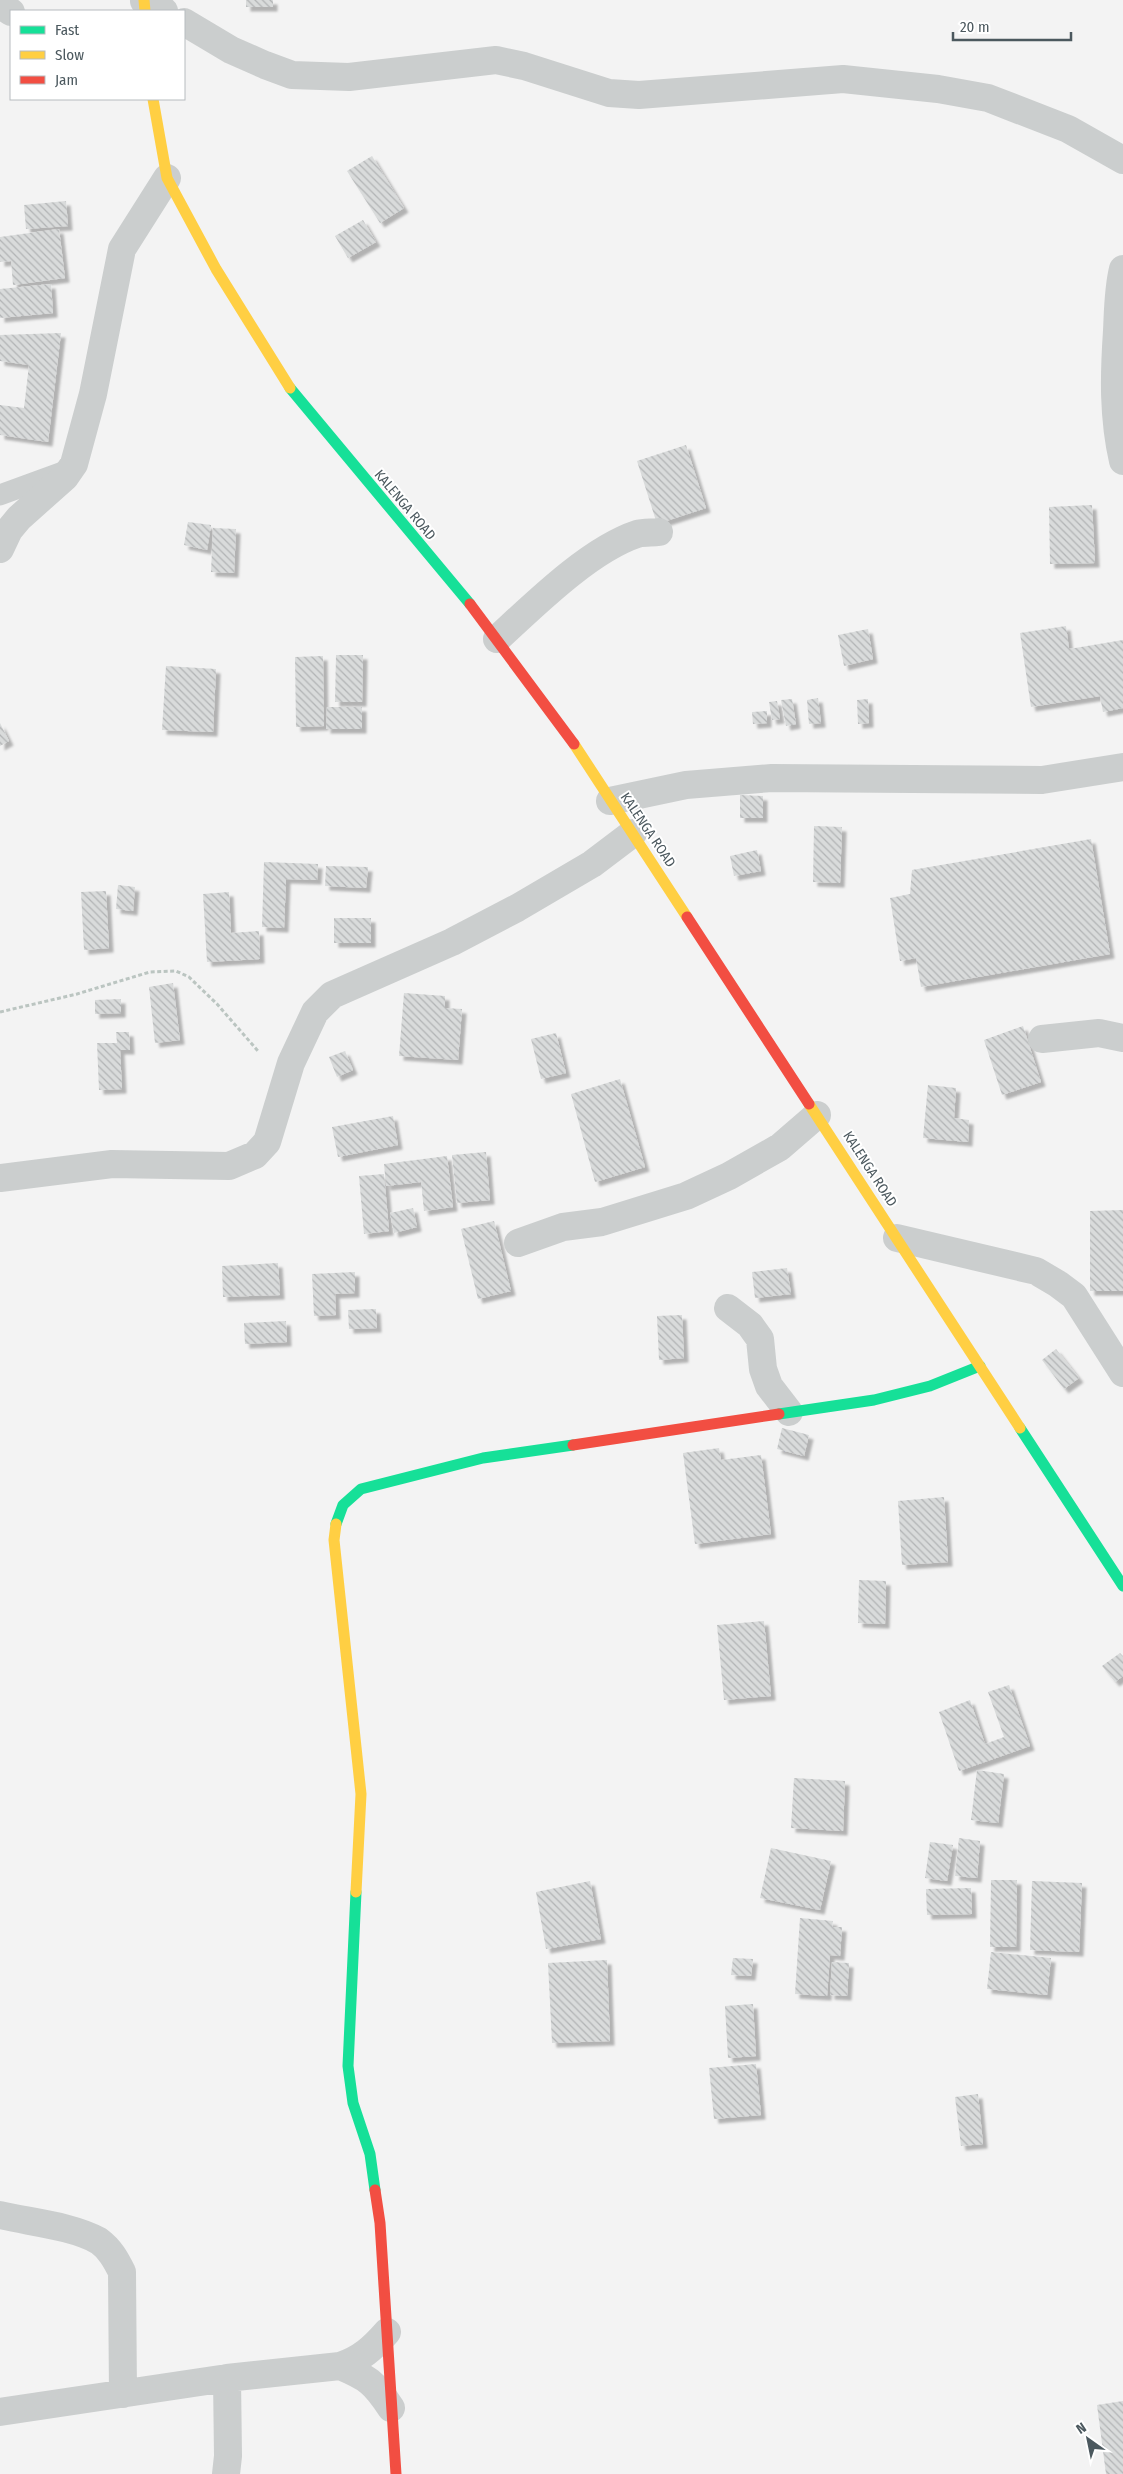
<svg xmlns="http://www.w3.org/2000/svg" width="1123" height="2474" viewBox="0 0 1123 2474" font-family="'Fira Sans Condensed',sans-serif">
  <defs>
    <pattern id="building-back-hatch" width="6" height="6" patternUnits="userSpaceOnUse" patternTransform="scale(1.25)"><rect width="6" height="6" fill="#d9dbdb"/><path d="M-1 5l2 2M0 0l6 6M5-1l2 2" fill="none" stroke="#b2b4b5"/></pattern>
    <filter id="shadow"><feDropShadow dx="4.5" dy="4.5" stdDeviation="1" flood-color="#0004"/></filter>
  </defs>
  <rect width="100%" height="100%" fill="#f3f3f3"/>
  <path fill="url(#building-back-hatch)" filter="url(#shadow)" d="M 246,0 L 273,0 L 273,7 L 246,7 Z
    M 372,156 L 404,208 L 380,223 L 347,171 Z
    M 66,201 L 68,226 L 26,229 L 24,205 Z
    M 363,220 L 376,242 L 348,258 L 335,236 Z
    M 59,229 L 65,278 L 13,285 L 11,261 L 0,262 L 0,237 Z
    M 51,284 L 53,313 L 0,318 L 0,289 Z
    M 61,333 L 48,442 L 0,435 L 0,405 L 24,408 L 29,365 L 0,361 L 0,335 Z
    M 686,445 L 706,508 L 657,524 L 637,461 Z
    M 1092,505 L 1095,563 L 1050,564 L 1049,507 Z
    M 188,522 L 211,525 L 207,550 L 184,545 Z
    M 213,528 L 236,529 L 234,573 L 211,572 Z
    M 1066,626 L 1069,649 L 1123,640 L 1123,708 L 1103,712 L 1100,696 L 1031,707 L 1020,633 Z
    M 868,629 L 873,659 L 844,666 L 838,635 Z
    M 336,655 L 363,655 L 362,702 L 335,702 Z
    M 323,656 L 324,726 L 296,727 L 295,657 Z
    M 166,666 L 216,669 L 213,732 L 162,730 Z
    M 818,698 L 821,723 L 809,724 L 807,700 Z
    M 792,699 L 796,724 L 786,726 L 781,700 Z
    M 868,699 L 869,723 L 858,724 L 857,700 Z
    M 777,701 L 780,719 L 772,720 L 769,702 Z
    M 327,707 L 362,707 L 362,729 L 326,729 Z
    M 767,711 L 767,723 L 753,724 L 752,712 Z
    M 0,723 L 9,741 L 0,746 Z
    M 740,795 L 763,796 L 763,818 L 740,818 Z
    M 814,826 L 842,827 L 840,883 L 813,882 Z
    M 1091,839 L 1110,954 L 921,987 L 916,958 L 900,961 L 890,898 L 910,894 L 912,870 Z
    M 757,850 L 761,871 L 734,876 L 730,856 Z
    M 264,862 L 318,864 L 317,880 L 286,879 L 284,928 L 262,927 Z
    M 326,866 L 368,867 L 366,888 L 325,886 Z
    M 118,885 L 135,887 L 133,911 L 116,909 Z
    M 106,891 L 109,948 L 84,950 L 81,892 Z
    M 229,892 L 231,933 L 259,931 L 260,959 L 207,962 L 203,894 Z
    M 334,918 L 371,918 L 371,943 L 334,943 Z
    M 173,983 L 180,1040 L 155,1043 L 149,987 Z
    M 404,993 L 445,996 L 445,1008 L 462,1009 L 458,1060 L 399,1056 Z
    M 121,999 L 121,1013 L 95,1014 L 95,1000 Z
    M 1023,1026 L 1041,1082 L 1002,1095 L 984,1040 Z
    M 116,1032 L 129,1032 L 130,1050 L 120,1050 L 122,1089 L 99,1090 L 97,1043 L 117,1043 Z
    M 556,1033 L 566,1073 L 541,1079 L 531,1039 Z
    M 345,1051 L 353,1070 L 337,1077 L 329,1057 Z
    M 620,1079 L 645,1167 L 595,1182 L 571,1094 Z
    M 928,1085 L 956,1088 L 954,1118 L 969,1120 L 968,1142 L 923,1138 Z
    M 393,1116 L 398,1145 L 338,1157 L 332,1127 Z
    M 486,1152 L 490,1200 L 457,1203 L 452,1155 Z
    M 447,1156 L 453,1207 L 424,1211 L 421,1182 L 386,1186 L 384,1164 Z
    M 384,1174 L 389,1231 L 364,1234 L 359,1176 Z
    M 413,1208 L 417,1227 L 394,1233 L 390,1213 Z
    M 1123,1210 L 1123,1291 L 1090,1291 L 1090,1211 Z
    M 494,1221 L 511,1291 L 478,1299 L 461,1229 Z
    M 278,1263 L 280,1295 L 223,1297 L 222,1266 Z
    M 787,1268 L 791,1294 L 755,1298 L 752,1272 Z
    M 355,1272 L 355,1293 L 335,1294 L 336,1315 L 314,1316 L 312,1274 Z
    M 376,1309 L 377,1328 L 349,1329 L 348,1310 Z
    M 682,1315 L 684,1358 L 659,1360 L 657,1316 Z
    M 286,1321 L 287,1342 L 245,1344 L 244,1323 Z
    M 1056,1349 L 1079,1378 L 1064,1389 L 1042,1360 Z
    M 782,1428 L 809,1435 L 804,1456 L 777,1449 Z
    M 719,1448 L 721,1460 L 761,1455 L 771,1534 L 695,1544 L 683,1453 Z
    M 944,1497 L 948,1562 L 902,1565 L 898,1501 Z
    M 859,1580 L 886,1581 L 885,1624 L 858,1623 Z
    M 764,1621 L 771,1696 L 724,1700 L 717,1625 Z
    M 1120,1653 L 1123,1656 L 1123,1676 L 1115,1682 L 1102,1666 Z
    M 1009,1685 L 1030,1746 L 959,1771 L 939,1712 L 970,1700 L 985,1744 L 1004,1737 L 988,1692 Z
    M 977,1770 L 1004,1774 L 998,1823 L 971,1820 Z
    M 794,1778 L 845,1781 L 843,1831 L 791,1828 Z
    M 959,1838 L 980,1841 L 977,1878 L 955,1876 Z
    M 930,1842 L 953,1845 L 947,1881 L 925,1878 Z
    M 771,1848 L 831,1861 L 820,1910 L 760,1898 Z
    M 991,1880 L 1017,1880 L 1016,1947 L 990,1947 Z
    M 590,1881 L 601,1939 L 546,1949 L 536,1892 Z
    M 1032,1881 L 1082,1883 L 1079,1952 L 1030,1950 Z
    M 971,1888 L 972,1914 L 927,1915 L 926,1889 Z
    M 800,1918 L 833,1921 L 832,1927 L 842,1927 L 840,1956 L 830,1955 L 827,1996 L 795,1994 Z
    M 991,1952 L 1051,1958 L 1047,1995 L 987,1989 Z
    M 733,1958 L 753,1959 L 751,1976 L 731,1975 Z
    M 607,1960 L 610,2041 L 552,2043 L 548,1963 Z
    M 832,1962 L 849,1963 L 847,1996 L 830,1995 Z
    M 753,2004 L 756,2056 L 728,2058 L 725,2006 Z
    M 756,2064 L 761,2115 L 714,2119 L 709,2068 Z
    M 978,2094 L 983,2144 L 961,2146 L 955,2097 Z
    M 1123,2401 L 1123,2474 L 1106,2474 L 1097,2405 Z"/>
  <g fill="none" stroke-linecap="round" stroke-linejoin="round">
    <path stroke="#bbc5c1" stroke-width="3" stroke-dasharray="4 2.5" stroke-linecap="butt" d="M 0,1012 L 77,994 L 150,972 L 176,971 L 189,977 L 217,1004 L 258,1051"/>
    <path stroke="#cbcece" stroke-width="21" d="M 0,495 L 68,470"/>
    <path stroke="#cbcece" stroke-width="28" d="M 144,1 L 164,11
      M 0,5 L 11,12
      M 184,22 L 231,50 L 265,65 L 292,75 L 349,77 L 496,60 L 524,66 L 609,93 L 639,95 L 843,79 L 938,89 L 988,98 L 1068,129 L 1123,160
      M 1123,269 C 1118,289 1118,311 1117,331 C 1114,375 1113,417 1123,461
      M 0,549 L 9,530 L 19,518 L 65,477 L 74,464 L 93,394 L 122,249 L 167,178
      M 497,639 C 534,605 589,550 637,534 C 644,532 652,533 659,532
      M 610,801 L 686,785 L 772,778 L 1042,780 L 1123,767
      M 1042,1039 L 1099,1033 L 1123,1038
      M 0,1178 L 112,1164 L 229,1166 L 255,1155 L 267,1142 L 291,1063 L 315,1012 L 332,995 L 452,942 L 517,908 L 592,864 L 633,833
      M 897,1238 L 1036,1271 L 1058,1284 L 1074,1296 L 1123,1373
      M 518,1243 L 563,1227 L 602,1222 L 686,1196 L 729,1176 L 780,1147 L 817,1115
      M 728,1308 L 750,1325 L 760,1339 L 763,1369 L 769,1386 L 789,1412
      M 0,2215 C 29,2222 73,2226 99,2241 C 110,2249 116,2260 122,2272 L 123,2394
      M 340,2366 C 368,2378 374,2382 391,2408
      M 0,2412 L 227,2378 L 340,2366 C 361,2359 373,2348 387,2332
      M 226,2474 L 228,2456 L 227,2378"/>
    <path stroke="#16e098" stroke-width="11" d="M 290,388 L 470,604
      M 779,1414 L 874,1400 L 930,1386 L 980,1366
      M 1020,1428 L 1123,1586
      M 336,1524 L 343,1505 L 361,1489 L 483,1458 L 573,1445
      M 356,1892 L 348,2066 L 353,2103 L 370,2154 L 375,2190"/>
    <path stroke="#ffcf43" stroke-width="11" d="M 144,0 L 145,11
      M 153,99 L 167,178 L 216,269 L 290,388
      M 574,744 L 687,917
      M 809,1104 L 1020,1428
      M 336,1524 L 334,1540 L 361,1794 L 356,1892"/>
    <path stroke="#f24e42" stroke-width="11" d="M 470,604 L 574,744
      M 687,917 L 809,1104
      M 573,1445 L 779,1414
      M 375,2190 L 380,2223 L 396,2474"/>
  </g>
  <g text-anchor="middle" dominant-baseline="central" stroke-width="4" stroke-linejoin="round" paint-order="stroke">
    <g font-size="14" fill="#4b585e" stroke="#fff">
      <text transform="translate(405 505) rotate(50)">KALENGA ROAD</text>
      <text transform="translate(648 830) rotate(56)">KALENGA ROAD</text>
      <text transform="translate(870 1169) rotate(57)">KALENGA ROAD</text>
    </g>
  </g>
  <rect x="10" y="10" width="175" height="90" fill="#ffffff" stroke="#b7bcbf"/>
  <rect x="20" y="26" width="25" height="8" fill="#16e098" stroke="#b7bcbf"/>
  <text x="55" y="35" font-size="15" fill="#4b585e">Fast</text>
  <rect x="20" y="51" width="25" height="8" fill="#ffcf43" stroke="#b7bcbf"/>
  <text x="55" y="60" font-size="15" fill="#4b585e">Slow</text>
  <rect x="20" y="76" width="25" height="8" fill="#f24e42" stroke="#b7bcbf"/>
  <text x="55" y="85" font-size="15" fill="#4b585e">Jam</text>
  <g transform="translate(1088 2439) rotate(327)" stroke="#ffffff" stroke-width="4" paint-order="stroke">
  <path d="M0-4L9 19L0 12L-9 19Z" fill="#4b585e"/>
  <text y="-8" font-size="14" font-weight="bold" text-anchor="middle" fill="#4b585e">N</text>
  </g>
  <path d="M953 32v8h118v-8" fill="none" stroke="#4b585e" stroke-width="2.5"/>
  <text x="960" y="32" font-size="15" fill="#4b585e" stroke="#ffffff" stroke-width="4" paint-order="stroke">20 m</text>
</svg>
